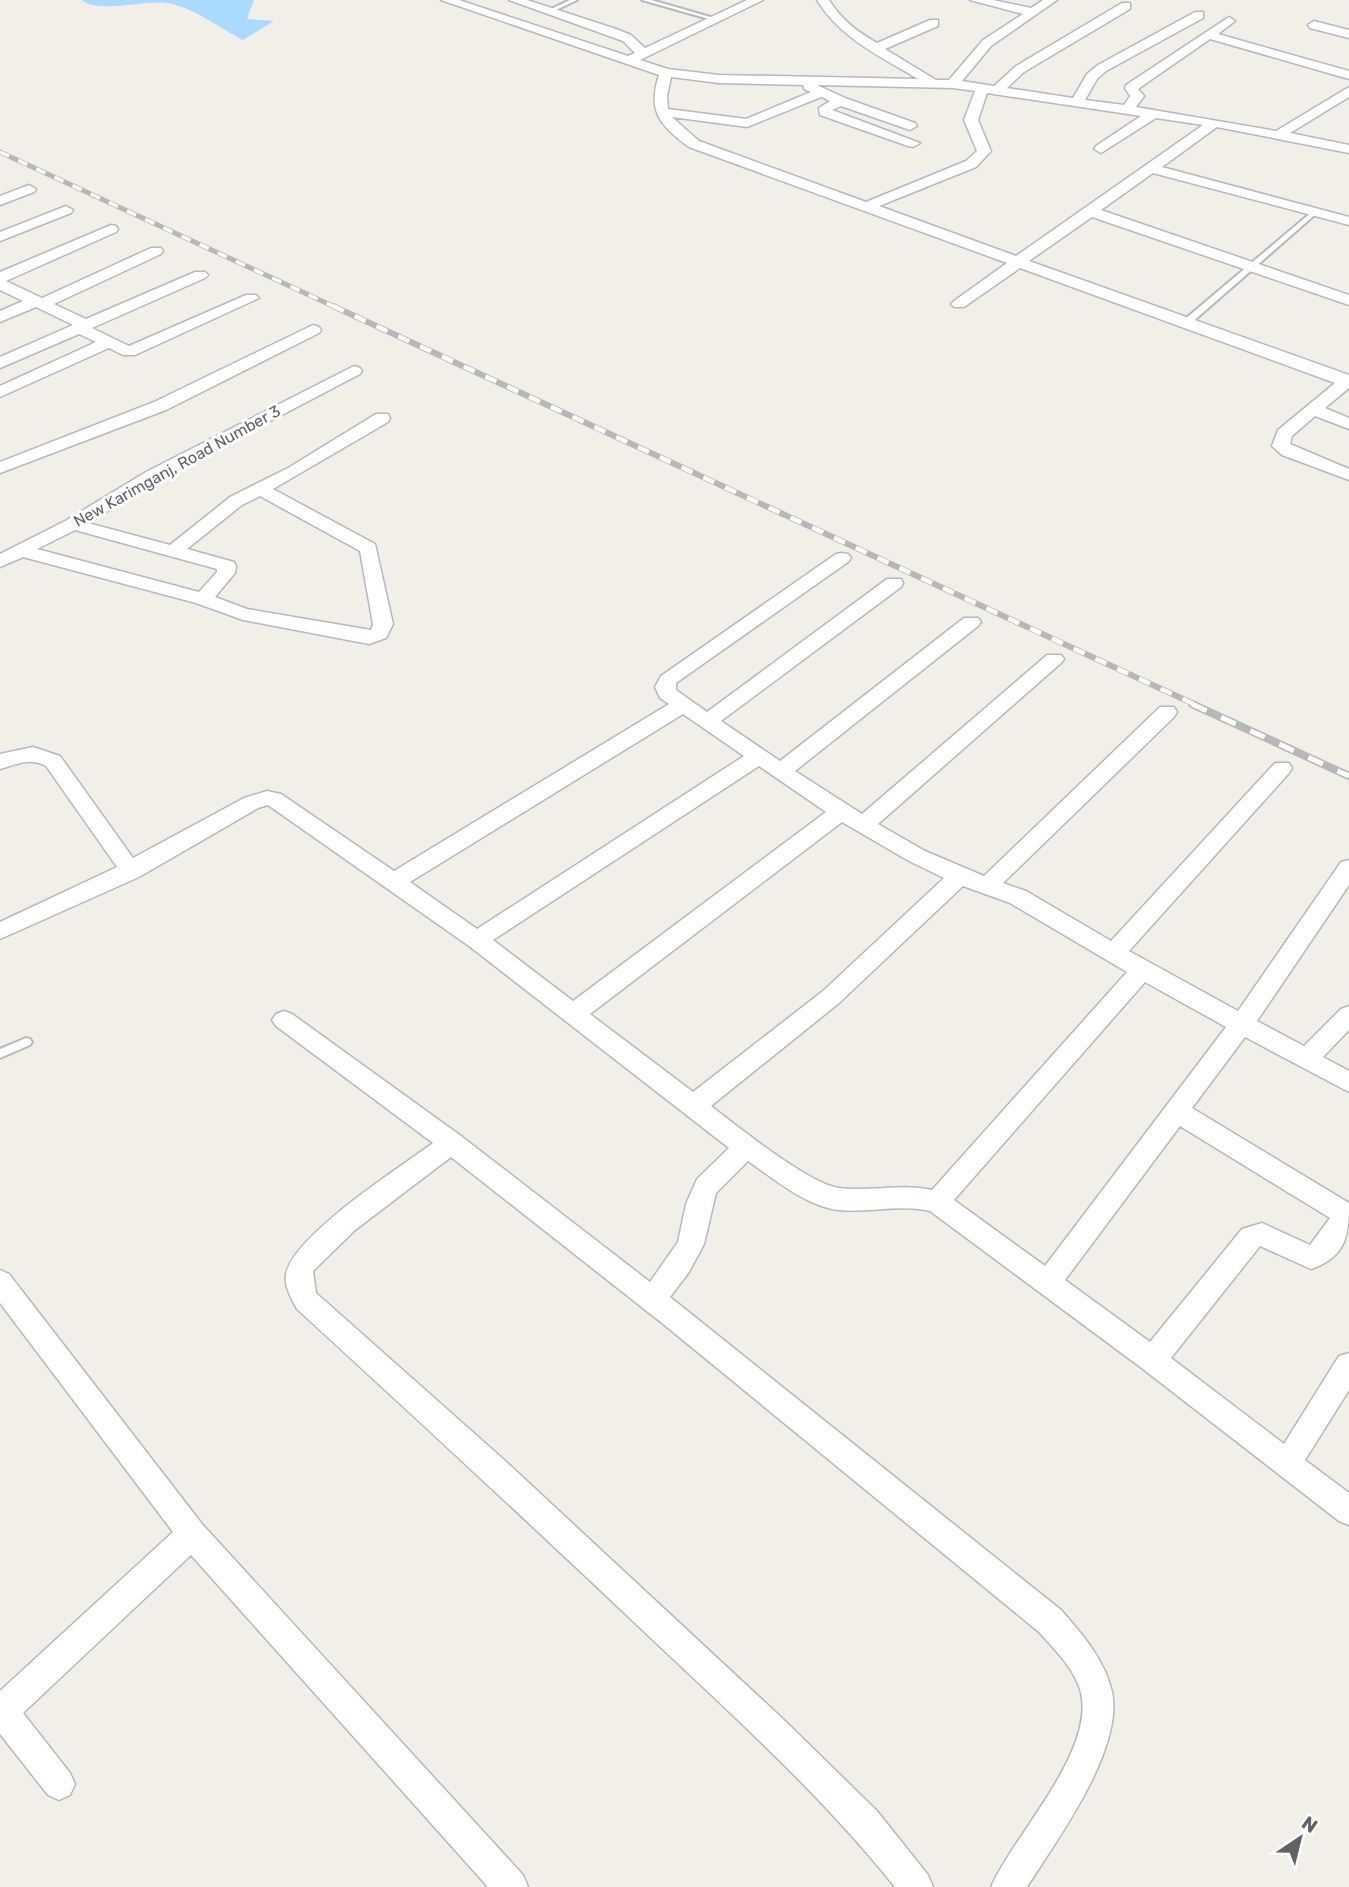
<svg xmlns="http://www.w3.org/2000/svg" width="1349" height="1887" viewBox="0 0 1349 1887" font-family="Rubik,sans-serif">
  <rect width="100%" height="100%" fill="#f1efe8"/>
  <path fill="#aadaff" d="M 82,0 L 254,0 L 247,19 L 274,21 L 243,40 C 219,28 192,6 166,3 C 142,0 99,14 82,0 Z"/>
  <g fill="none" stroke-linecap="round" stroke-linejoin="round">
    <g stroke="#b5b8bc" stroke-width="4">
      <path id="lane" d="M 570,0 L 577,0 L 552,12 L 547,11 Z
        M 642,0 L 651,0 L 721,20 L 716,21 Z
        M 1313,211 L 1318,212 L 1190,324 L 1184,324 L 1184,320 Z
        M 26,1038 L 30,1039 L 32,1042 L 30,1045 L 0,1058 L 0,1049 Z"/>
    </g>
    <g stroke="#b5b8bc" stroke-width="3">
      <path id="street" d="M 441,0 L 459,0 L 628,56 L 635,53 L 623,41 L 509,0 L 527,0 L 616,29 L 631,35 L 645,48 L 747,0 L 763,0 L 640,60 L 668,69 L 719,75 L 918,79 C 880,56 841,39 817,0 L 829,0 C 842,20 856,31 877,43 L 930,20 L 938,20 L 938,26 L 885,49 L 936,80 L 949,80 L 983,40 L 1023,14 L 970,0 L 993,0 L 1031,8 L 1043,0 L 1057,0 L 991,46 L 962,81 L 994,86 L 1016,66 L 1122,3 L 1130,3 L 1130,9 L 1024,72 L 1007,88 L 1073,98 L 1087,74 L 1098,65 L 1195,12 L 1203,12 L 1203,18 L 1106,71 L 1097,79 L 1085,100 L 1124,105 L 1130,96 L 1125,88 L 1126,85 L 1229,17 L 1235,21 L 1218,34 L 1349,71 L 1349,79 L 1210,39 L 1138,89 L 1144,96 L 1136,107 L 1276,131 L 1349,87 L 1349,97 L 1290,133 L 1349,145 L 1349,153 L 1217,127 L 1162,167 L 1349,217 L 1349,225 L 1153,173 L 1101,210 L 1349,295 L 1349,305 L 1092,217 L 1029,261 L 1349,375 L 1349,388 L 1325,408 L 1349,418 L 1349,429 L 1315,416 L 1292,436 L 1290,444 L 1349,469 L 1349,480 L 1282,455 L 1272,446 L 1278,430 L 1335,383 L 1020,268 L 964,307 L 954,307 L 951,304 L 954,301 L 1007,263 L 689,147 C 660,126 647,111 659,75 ZM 671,77 L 719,83 L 803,85 L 804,89 L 811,92 L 746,119 L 668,109 L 667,96 ZM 817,85 L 953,88 L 975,91 L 964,120 L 977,151 L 966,161 L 866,202 L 699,141 L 672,117 L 747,127 L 821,97 L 830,101 L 819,108 L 820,115 L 908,146 L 913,147 L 920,143 L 832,110 L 841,106 L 910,130 L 917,126 L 915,123 L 845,98 ZM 987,93 L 1141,116 L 1096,146 L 1094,149 L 1101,153 L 1156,118 L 1203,125 L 1016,256 L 879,206 L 976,167 L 991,151 L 978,120 Z
        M 1314,21 L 1349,30 L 1349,38 L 1310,28 L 1308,25 Z
        M 29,185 L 36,189 L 34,192 L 0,205 L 0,196 Z
        M 66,206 L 73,210 L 71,213 L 0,241 L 0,232 Z
        M 111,225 L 116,226 L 118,229 L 116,232 L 6,281 L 42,298 L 151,248 L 161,248 L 163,251 L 161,254 L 54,304 L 86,319 L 195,272 L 205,272 L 208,275 L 205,278 L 92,328 L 129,346 L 246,295 L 256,295 L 259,298 L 135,355 L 123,355 L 109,348 L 0,397 L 0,386 L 96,342 L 79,334 L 0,368 L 0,357 L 73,325 L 36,307 L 0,322 L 0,311 L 23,301 L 0,290 L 0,272 Z
        M 313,325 L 319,327 L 321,330 L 319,333 L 166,410 L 0,473 L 0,462 L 154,402 Z
        M 354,366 L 360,368 L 362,371 L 360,374 L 158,480 L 88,523 L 170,545 L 230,497 L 288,468 L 376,414 L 388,414 L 390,418 L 388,422 L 273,489 L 375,544 L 393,624 L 386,638 L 369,644 L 243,620 L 196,603 L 23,557 L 0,567 L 0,554 L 67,520 L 146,472 ZM 260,496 L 360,551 L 373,624 L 371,630 L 247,609 L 215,597 L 235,573 L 236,566 L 234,562 L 187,549 L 242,505 ZM 75,530 L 217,569 L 217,572 L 199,592 L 37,549 Z
        M 842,553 L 848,554 L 851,558 L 848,562 L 676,683 L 676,690 L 707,712 L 887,579 L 901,579 L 903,583 L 901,587 L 721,721 L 780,761 L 964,618 L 978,618 L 981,622 L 978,626 L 795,771 L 862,814 L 1047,655 L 1061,655 L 1064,659 L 1061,663 L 878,824 L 925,851 L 984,876 L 1160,707 L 1174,707 L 1177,712 L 1174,717 L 1003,883 L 1026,891 L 1111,941 L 1275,763 L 1289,763 L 1292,768 L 1289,773 L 1129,951 L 1238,1011 L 1341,862 L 1349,860 L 1349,885 L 1257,1021 L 1304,1046 L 1341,1009 L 1349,1006 L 1349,1030 L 1323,1057 L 1349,1071 L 1349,1092 L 1245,1037 L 1192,1108 L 1349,1203 C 1349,1236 1346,1257 1311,1269 L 1260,1246 L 1171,1358 L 1284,1444 L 1339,1356 L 1349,1353 L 1349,1390 L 1305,1460 L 1349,1493 L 1349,1525 L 1339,1521 L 1143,1369 L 930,1211 C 900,1204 869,1213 838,1210 C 806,1206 774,1179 748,1161 L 716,1193 L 704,1244 L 689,1272 L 670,1297 L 1061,1610 C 1082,1634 1105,1660 1112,1692 C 1124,1749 1057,1840 1027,1887 L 991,1887 C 1013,1835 1104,1743 1078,1684 C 1070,1664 1053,1648 1039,1632 L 662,1323 L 451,1157 L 355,1230 L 313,1271 L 316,1293 L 502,1458 L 784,1720 L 877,1811 L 928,1875 L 933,1887 L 895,1887 C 823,1797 738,1720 654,1641 C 536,1529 417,1419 297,1309 C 291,1298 284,1286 286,1274 C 294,1235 399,1168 433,1143 L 276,1026 L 272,1020 L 276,1014 L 284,1011 L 292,1014 L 461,1136 L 650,1282 L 678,1242 L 686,1204 L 697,1179 L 729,1148 L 469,946 L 268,805 L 258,808 L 139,877 L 0,939 L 0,922 L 117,867 L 46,766 C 30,757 17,764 0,769 L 0,754 L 33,747 L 60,756 L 133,858 L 244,798 L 267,791 L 281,794 L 394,871 L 669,704 L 660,698 L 655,687 L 661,676 L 836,554 ZM 683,714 L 744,756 L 477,929 L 410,882 ZM 759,766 L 826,812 L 573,1001 L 493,940 ZM 842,822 L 909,861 L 944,878 L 823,991 L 693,1092 L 590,1014 ZM 963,886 L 1010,903 L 1127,972 L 932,1190 C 901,1183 870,1192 839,1188 C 809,1184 737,1126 711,1106 L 839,1003 ZM 1145,982 L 1226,1027 L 1045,1266 L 954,1200 ZM 1180,1126 L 1330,1218 L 1310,1245 L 1262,1223 L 1242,1229 L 1150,1342 L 1065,1280 Z
        M 0,1270 L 9,1274 L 202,1524 L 523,1875 L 528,1887 L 488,1887 L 191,1555 L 23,1713 L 70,1773 L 75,1784 L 70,1795 L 59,1800 L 48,1795 L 0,1734 L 0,1691 L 173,1532 L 0,1303 Z"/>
    </g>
    <use href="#lane" fill="#fff" fill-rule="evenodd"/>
    <use href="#street" fill="#fff" fill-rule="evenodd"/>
    <g stroke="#b6b7b8" stroke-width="5">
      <path id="rail-far2" d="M 0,152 L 337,308"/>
    </g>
    <g stroke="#b6b7b8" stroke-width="6">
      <path id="rail-far1" d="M 333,306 L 1196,705"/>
    </g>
    <g stroke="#b6b7b8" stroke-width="8">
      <path id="rail" d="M 1192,704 L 1349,776"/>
    </g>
    <use href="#rail-far2" stroke="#fff" stroke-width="3.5" stroke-dasharray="10" stroke-linecap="butt"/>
    <use href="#rail-far1" stroke="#fff" stroke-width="4.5" stroke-dasharray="12" stroke-linecap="butt"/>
    <use href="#rail" stroke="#fff" stroke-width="5" stroke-dasharray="16" stroke-linecap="butt"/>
  </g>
  <g text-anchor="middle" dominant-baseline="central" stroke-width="6" stroke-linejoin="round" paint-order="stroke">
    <g font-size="16" fill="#5f6368" stroke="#fff">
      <text transform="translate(177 466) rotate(-29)">New Karimganj, Road Number 3</text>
    </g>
  </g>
  <g transform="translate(1300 1838) rotate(35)" stroke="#ffffff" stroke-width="5" paint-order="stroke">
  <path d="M0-5L12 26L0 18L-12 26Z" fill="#5f6368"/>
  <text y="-10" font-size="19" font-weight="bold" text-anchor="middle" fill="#5f6368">N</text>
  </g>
</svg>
